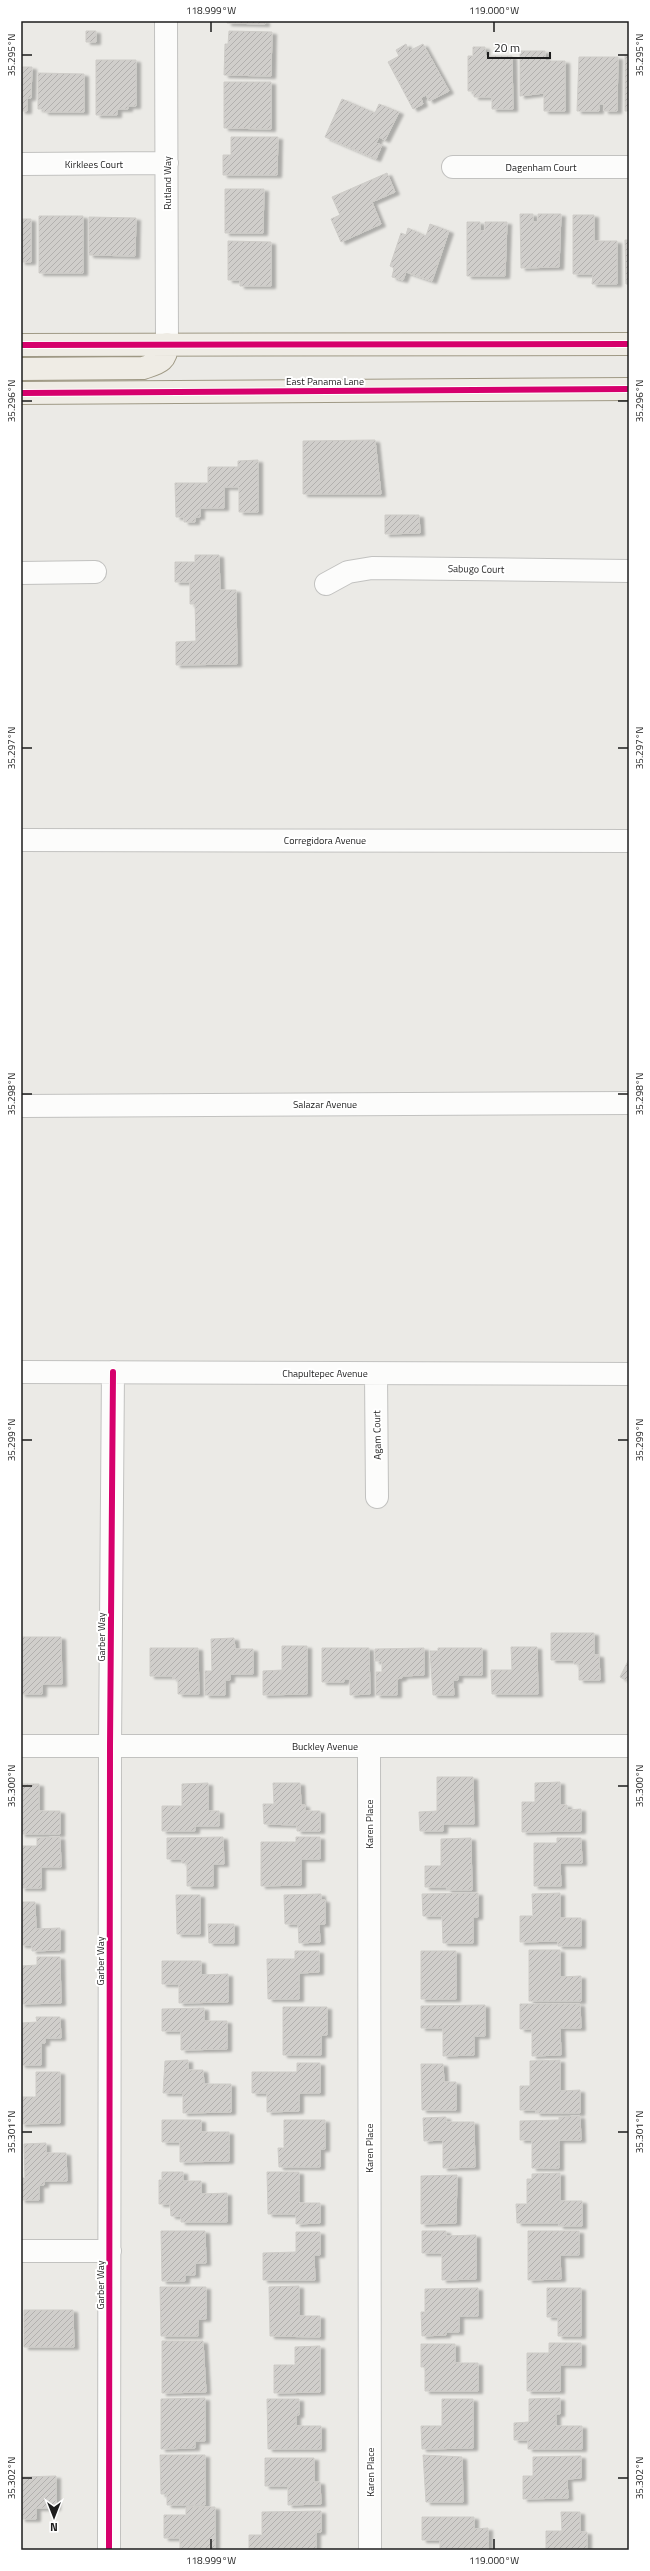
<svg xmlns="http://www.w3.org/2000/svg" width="650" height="2571" viewBox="0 0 650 2571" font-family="'Titillium Web',sans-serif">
  <defs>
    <pattern id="building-hatch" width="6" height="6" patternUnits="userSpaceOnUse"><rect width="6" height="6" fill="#d0cecb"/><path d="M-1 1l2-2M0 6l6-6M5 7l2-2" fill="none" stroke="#b2b0ae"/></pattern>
    <filter id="shadow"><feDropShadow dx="4.5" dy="2.5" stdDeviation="1" flood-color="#0004"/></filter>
  </defs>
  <rect width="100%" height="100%" fill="#ebeae6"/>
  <path fill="url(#building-hatch)" stroke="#ceccc8" filter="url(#shadow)" d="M 227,21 L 265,21 L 265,24 L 227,23 Z
    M 86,31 L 96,31 L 96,42 L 86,42 Z
    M 229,31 L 272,32 L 271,76 L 224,75 L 225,44 L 228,44 Z
    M 406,44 L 409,51 L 423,44 L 449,91 L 429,101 L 426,95 L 421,98 L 423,104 L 413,109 L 388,62 L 399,56 L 396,50 Z
    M 473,47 L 485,47 L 485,56 L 512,56 L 513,109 L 492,109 L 492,97 L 474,97 L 474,91 L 468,91 L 468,56 L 473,56 Z
    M 520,51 L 545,51 L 545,61 L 565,61 L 565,111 L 544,111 L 544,93 L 520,96 Z
    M 625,56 L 629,56 L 629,111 L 625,111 Z
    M 579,57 L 618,57 L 617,111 L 604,111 L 604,104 L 599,104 L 599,111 L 577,111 Z
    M 96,60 L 136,60 L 136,106 L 128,106 L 128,109 L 117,109 L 117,115 L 96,115 Z
    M 21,67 L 32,67 L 31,98 L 27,98 L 27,111 L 21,111 Z
    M 38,73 L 84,74 L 84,112 L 44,112 L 44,109 L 38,109 Z
    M 224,82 L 271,82 L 271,129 L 224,128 Z
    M 342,99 L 375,113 L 379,104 L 399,112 L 385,140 L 379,137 L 376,143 L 382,145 L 376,159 L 325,137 Z
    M 231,137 L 278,137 L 277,175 L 223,175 L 223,155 L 231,155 Z
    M 387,173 L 395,192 L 372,202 L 381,224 L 341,242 L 331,219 L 340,215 L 332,197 Z
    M 225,189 L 264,189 L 263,233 L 225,233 Z
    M 520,214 L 533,214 L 533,222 L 538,222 L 538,214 L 561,214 L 559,267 L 521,268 Z
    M 573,215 L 594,215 L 594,241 L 617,241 L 617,284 L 592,284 L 593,274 L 573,274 Z
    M 39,216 L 83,216 L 83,273 L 39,273 Z
    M 89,217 L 136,218 L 135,256 L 89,255 Z
    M 21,219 L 31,219 L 31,262 L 21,262 Z
    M 467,222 L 480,222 L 480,231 L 485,231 L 485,222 L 507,222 L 505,276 L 467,276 Z
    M 430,224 L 449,231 L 432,281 L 406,272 L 403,280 L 392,277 L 394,268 L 390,266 L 401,233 L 406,235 L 408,228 L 426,236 Z
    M 625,240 L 629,240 L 629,284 L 626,284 Z
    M 228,241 L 271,242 L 271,286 L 240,286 L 240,280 L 228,280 Z
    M 375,440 L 381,494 L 303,494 L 303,441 Z
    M 258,460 L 258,512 L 239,512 L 239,487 L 224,487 L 224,508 L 200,508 L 200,517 L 195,517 L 195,522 L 184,522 L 184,517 L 176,517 L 175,483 L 208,483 L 208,467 L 238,467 L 238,461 Z
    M 385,515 L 419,515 L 420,533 L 385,534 Z
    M 195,555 L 219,555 L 220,590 L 236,590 L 237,664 L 176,665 L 176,642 L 196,641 L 195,604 L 190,604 L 190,582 L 175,582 L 175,562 L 195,562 Z
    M 551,1633 L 594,1633 L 594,1655 L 599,1655 L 600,1680 L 579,1680 L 579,1664 L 574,1664 L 574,1660 L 551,1660 Z
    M 21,1637 L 61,1637 L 62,1684 L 42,1684 L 42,1694 L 21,1694 Z
    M 234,1638 L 235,1649 L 253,1649 L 253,1674 L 230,1674 L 230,1680 L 225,1680 L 225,1695 L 205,1695 L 205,1671 L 212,1671 L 211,1639 Z
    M 282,1646 L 307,1646 L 307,1694 L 263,1695 L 263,1671 L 282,1670 Z
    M 511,1647 L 537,1647 L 538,1694 L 492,1694 L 491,1670 L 512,1670 Z
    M 150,1648 L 198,1648 L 199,1694 L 178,1694 L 178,1679 L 173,1679 L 173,1676 L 150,1676 Z
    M 322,1648 L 369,1648 L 370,1694 L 350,1695 L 350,1679 L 344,1679 L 344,1682 L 322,1682 Z
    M 424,1648 L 424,1675 L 402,1676 L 402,1678 L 397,1679 L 397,1695 L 376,1695 L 376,1672 L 382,1672 L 382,1661 L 375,1661 L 375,1649 Z
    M 438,1648 L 482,1648 L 482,1675 L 458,1675 L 458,1680 L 453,1680 L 454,1695 L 433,1695 L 430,1651 L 438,1651 Z
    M 629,1659 L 629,1682 L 620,1677 Z
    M 437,1777 L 473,1777 L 474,1824 L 443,1824 L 443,1831 L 420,1831 L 419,1812 L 437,1811 Z
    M 560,1782 L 560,1805 L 567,1805 L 567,1810 L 581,1809 L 581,1831 L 522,1832 L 522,1802 L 535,1802 L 535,1783 Z
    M 208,1783 L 208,1811 L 219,1811 L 219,1826 L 195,1826 L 195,1831 L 162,1831 L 162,1806 L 182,1806 L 182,1784 Z
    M 273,1783 L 300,1783 L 301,1805 L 305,1805 L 305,1811 L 320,1811 L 320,1831 L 297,1831 L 297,1825 L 264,1824 L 263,1804 L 274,1804 Z
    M 21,1784 L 39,1784 L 39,1811 L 60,1811 L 60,1834 L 21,1834 Z
    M 60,1837 L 61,1867 L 41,1867 L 41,1888 L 21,1888 L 21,1846 L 37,1846 L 37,1838 Z
    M 223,1837 L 224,1864 L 213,1864 L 213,1886 L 187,1886 L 187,1863 L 182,1863 L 182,1859 L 167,1859 L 167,1838 Z
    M 296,1837 L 320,1837 L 320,1859 L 301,1859 L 301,1885 L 261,1886 L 261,1842 L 296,1842 Z
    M 471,1838 L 472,1890 L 447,1890 L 447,1887 L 425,1887 L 425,1866 L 441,1866 L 441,1839 Z
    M 557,1838 L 581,1838 L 582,1863 L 560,1863 L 561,1886 L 534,1886 L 534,1843 L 557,1843 Z
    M 478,1893 L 478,1917 L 473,1917 L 473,1943 L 443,1943 L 442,1916 L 423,1916 L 422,1894 Z
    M 560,1893 L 560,1918 L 581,1918 L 581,1946 L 558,1946 L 558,1941 L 520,1942 L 520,1916 L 533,1916 L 532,1894 Z
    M 321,1894 L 321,1900 L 325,1900 L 325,1924 L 319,1924 L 320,1942 L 299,1943 L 298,1924 L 285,1924 L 284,1895 Z
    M 176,1895 L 200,1895 L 200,1934 L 177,1934 Z
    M 21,1902 L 35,1902 L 36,1929 L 60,1928 L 60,1950 L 32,1951 L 32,1945 L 21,1945 Z
    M 208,1924 L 234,1924 L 234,1943 L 209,1943 Z
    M 529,1950 L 560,1950 L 560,1977 L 581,1976 L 581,2001 L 529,2001 Z
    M 295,1951 L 319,1951 L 319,1972 L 299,1973 L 299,1999 L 268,1999 L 267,1959 L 295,1959 Z
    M 421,1951 L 456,1951 L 456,1999 L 421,1999 Z
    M 37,1957 L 60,1957 L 61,2003 L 21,2004 L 21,1966 L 37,1965 Z
    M 162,1961 L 201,1961 L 201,1975 L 228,1974 L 228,2002 L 179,2003 L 179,1984 L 162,1984 Z
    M 520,2004 L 580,2004 L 581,2028 L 560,2028 L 561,2055 L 532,2056 L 532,2029 L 520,2029 Z
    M 485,2005 L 485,2036 L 474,2036 L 474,2055 L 443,2056 L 443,2028 L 421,2028 L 421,2006 Z
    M 283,2007 L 327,2007 L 327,2035 L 321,2035 L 321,2055 L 283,2055 Z
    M 204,2008 L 204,2021 L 227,2021 L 227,2049 L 181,2050 L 181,2031 L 162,2031 L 162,2009 Z
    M 36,2017 L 60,2017 L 61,2038 L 45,2038 L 45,2043 L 41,2043 L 41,2065 L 21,2065 L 21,2023 L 37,2022 Z
    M 188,2060 L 188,2070 L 203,2070 L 204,2084 L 231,2084 L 231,2112 L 183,2113 L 183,2093 L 163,2093 L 165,2061 Z
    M 560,2060 L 560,2091 L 580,2090 L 580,2113 L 536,2113 L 536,2110 L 520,2110 L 520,2086 L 530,2086 L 530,2061 Z
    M 297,2063 L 320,2063 L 320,2093 L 299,2093 L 299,2111 L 267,2112 L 267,2093 L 252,2093 L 252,2072 L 297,2072 Z
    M 421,2064 L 443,2064 L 444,2082 L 456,2082 L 456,2110 L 422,2110 Z
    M 36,2072 L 60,2072 L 60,2123 L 21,2124 L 21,2097 L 36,2097 Z
    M 580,2116 L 581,2140 L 559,2140 L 559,2168 L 532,2168 L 532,2140 L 520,2140 L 520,2121 L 559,2120 L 559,2117 Z
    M 446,2117 L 446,2122 L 474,2122 L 475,2167 L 443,2168 L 443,2140 L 424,2141 L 423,2118 Z
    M 162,2120 L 201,2120 L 201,2132 L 229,2132 L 229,2161 L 180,2162 L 180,2142 L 162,2142 Z
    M 284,2120 L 325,2120 L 325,2149 L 320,2149 L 320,2167 L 279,2167 L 278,2148 L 284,2148 Z
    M 46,2143 L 46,2153 L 66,2153 L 67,2181 L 44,2181 L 44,2185 L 39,2185 L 39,2200 L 21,2200 L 21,2178 L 25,2178 L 24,2144 Z
    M 162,2172 L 183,2172 L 183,2181 L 201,2181 L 201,2194 L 227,2193 L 227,2222 L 181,2222 L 181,2216 L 171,2216 L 170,2204 L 159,2204 L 159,2180 L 162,2180 Z
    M 267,2172 L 299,2172 L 299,2203 L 320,2203 L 320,2223 L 296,2224 L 296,2214 L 268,2214 Z
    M 560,2173 L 560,2201 L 582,2201 L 582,2226 L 559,2226 L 559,2223 L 517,2223 L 516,2204 L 527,2204 L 527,2179 L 532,2179 L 532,2174 Z
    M 457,2175 L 456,2223 L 421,2224 L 421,2176 Z
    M 161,2231 L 205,2231 L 206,2263 L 195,2263 L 195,2275 L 185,2275 L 185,2281 L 162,2281 Z
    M 422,2231 L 446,2231 L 446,2236 L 476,2235 L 476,2279 L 442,2280 L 442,2253 L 422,2253 Z
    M 528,2231 L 579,2231 L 579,2255 L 560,2255 L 561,2279 L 528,2280 Z
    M 296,2232 L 320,2232 L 320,2255 L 314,2255 L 315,2280 L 263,2280 L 263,2253 L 296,2252 Z
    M 299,2286 L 299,2316 L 320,2316 L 320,2337 L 270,2336 L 269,2287 Z
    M 160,2287 L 206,2287 L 206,2319 L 198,2319 L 198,2336 L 161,2336 Z
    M 478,2288 L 478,2316 L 459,2316 L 459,2332 L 446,2332 L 446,2335 L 422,2336 L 421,2312 L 425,2312 L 425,2289 Z
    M 547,2288 L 581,2288 L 581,2336 L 558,2336 L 558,2317 L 547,2317 Z
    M 24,2310 L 73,2310 L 74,2347 L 24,2347 Z
    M 162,2341 L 203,2341 L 206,2392 L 162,2393 Z
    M 549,2343 L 581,2343 L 581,2365 L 560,2365 L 560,2391 L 527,2391 L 527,2353 L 549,2353 Z
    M 421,2344 L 455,2344 L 455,2363 L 478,2363 L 478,2391 L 425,2391 L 425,2367 L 421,2367 Z
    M 320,2346 L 320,2392 L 274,2393 L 274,2365 L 295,2365 L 295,2347 Z
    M 205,2398 L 205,2441 L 195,2441 L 195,2448 L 161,2449 L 161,2399 Z
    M 560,2398 L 560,2414 L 556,2414 L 556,2426 L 582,2426 L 582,2449 L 528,2449 L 528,2440 L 514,2440 L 514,2423 L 529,2422 L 529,2399 Z
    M 267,2399 L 299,2399 L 299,2415 L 296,2415 L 296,2426 L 321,2426 L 321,2449 L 268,2449 Z
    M 442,2399 L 473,2399 L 473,2448 L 422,2449 L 421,2426 L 442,2426 Z
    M 160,2455 L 205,2455 L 205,2505 L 167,2505 L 167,2494 L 161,2494 Z
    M 423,2455 L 462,2457 L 463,2502 L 426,2502 Z
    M 581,2456 L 581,2478 L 567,2479 L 568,2498 L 523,2499 L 523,2476 L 533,2476 L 533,2457 Z
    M 265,2458 L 314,2458 L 314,2482 L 320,2482 L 321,2504 L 288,2505 L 288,2486 L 265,2486 Z
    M 56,2476 L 56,2508 L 36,2508 L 36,2519 L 21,2519 L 21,2477 Z
    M 186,2507 L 215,2507 L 215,2550 L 180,2550 L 180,2538 L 164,2538 L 164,2515 L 186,2515 Z
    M 321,2511 L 321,2532 L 316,2532 L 316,2550 L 249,2550 L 249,2535 L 262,2535 L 262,2512 Z
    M 561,2512 L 580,2512 L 580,2532 L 587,2532 L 587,2550 L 546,2550 L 546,2531 L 562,2531 Z
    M 422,2517 L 474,2517 L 474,2529 L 488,2528 L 488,2550 L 440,2550 L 440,2540 L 422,2540 Z"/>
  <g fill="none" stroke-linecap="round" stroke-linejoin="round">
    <g stroke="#c2c2c0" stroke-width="24">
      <path id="minor" d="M 166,21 L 167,344
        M 21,164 L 167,163
        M 453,167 L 629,167
        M 21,573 L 95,572
        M 326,584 L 348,572 L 372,568 L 629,571
        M 21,840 L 629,841
        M 21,1106 L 629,1103
        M 21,1372 L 629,1374
        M 376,1374 L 377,1497
        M 21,1746 L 629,1746
        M 369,1746 L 370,2550
        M 21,2251 L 110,2251
        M 109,2550 L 110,1746 L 113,1372"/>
    </g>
    <g stroke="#9f9985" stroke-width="24">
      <path id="major" d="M 21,345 L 629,344
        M 21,369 L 143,368 C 158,363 167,362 167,344
        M 21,393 L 629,389"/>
    </g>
    <use href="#minor" stroke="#fcfcfb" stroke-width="22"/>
    <use href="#major" stroke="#efece5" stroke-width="22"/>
    <g stroke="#fff" stroke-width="8">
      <path id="cycleway" d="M 21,345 L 629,344
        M 21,393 L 629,389
        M 109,2550 L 110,1746 L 113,1372"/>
    </g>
    <use href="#cycleway" stroke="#d6006c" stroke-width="6"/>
  </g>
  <path fill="none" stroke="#1d1d1d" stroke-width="1.5" d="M 211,22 L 211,32M 494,22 L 494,32M 22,55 L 32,55M 618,55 L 628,55M 22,401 L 32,401M 618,401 L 628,401M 22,748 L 32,748M 618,748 L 628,748M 22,1094 L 32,1094M 618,1094 L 628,1094M 22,1440 L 32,1440M 618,1440 L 628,1440M 22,1786 L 32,1786M 618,1786 L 628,1786M 22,2132 L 32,2132M 618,2132 L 628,2132M 22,2478 L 32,2478M 618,2478 L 628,2478M 211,2539 L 211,2549M 494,2539 L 494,2549"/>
  <g text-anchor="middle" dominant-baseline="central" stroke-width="4" stroke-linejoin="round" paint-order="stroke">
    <g font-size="10" fill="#1d1d1d" stroke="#fff">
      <text x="94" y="164">Kirklees Court</text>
      <text x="541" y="167">Dagenham Court</text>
      <text transform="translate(167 183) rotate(-90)">Rutland Way</text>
      <text x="325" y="381">East Panama Lane</text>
      <text transform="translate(476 569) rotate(1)">Sabugo Court</text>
      <text x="325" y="840">Corregidora Avenue</text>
      <text x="325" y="1104">Salazar Avenue</text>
      <text x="325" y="1373">Chapultepec Avenue</text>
      <text transform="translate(377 1435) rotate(-91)">Agam Court</text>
      <text transform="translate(101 1637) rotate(-90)">Garber Way</text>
      <text x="325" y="1746">Buckley Avenue</text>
      <text transform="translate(369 1824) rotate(-90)">Karen Place</text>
      <text transform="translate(100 1961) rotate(-90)">Garber Way</text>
      <text transform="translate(369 2148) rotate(-90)">Karen Place</text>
      <text transform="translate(100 2285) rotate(-90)">Garber Way</text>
      <text transform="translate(370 2472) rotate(-90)">Karen Place</text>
    </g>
  </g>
  <rect width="650" height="2571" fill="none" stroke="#ffffff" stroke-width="44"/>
  <g transform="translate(54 2517) rotate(180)" stroke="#ffffff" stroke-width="3" paint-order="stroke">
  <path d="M0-3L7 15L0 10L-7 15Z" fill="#1d1d1d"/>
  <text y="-6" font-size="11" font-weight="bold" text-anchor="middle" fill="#1d1d1d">N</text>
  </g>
  <path d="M488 52v6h62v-6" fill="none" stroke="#1d1d1d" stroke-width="2"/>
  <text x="494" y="52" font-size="12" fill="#1d1d1d" stroke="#ffffff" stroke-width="3" paint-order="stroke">20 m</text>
  <rect x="22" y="22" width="606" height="2527" fill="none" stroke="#1d1d1d" stroke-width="1.5"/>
  <g font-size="10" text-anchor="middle" fill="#1d1d1d">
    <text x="211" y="14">118.999°W</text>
    <text x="494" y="14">119.000°W</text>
    <text transform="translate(639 55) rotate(-90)" y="4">35.295°N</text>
    <text transform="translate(11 55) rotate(-90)" y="4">35.295°N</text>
    <text transform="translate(639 401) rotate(-90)" y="4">35.296°N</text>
    <text transform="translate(11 401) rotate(-90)" y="4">35.296°N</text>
    <text transform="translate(11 748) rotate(-90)" y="4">35.297°N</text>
    <text transform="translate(639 748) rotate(-90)" y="4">35.297°N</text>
    <text transform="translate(11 1094) rotate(-90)" y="4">35.298°N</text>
    <text transform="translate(639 1094) rotate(-90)" y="4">35.298°N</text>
    <text transform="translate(11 1440) rotate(-90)" y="4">35.299°N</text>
    <text transform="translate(639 1440) rotate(-90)" y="4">35.299°N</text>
    <text transform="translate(639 1786) rotate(-90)" y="4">35.300°N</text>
    <text transform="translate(11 1786) rotate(-90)" y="4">35.300°N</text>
    <text transform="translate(639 2132) rotate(-90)" y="4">35.301°N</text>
    <text transform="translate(11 2132) rotate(-90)" y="4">35.301°N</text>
    <text transform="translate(11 2478) rotate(-90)" y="4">35.302°N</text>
    <text transform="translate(639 2478) rotate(-90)" y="4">35.302°N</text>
    <text x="211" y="2564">118.999°W</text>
    <text x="494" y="2564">119.000°W</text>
  </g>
</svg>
